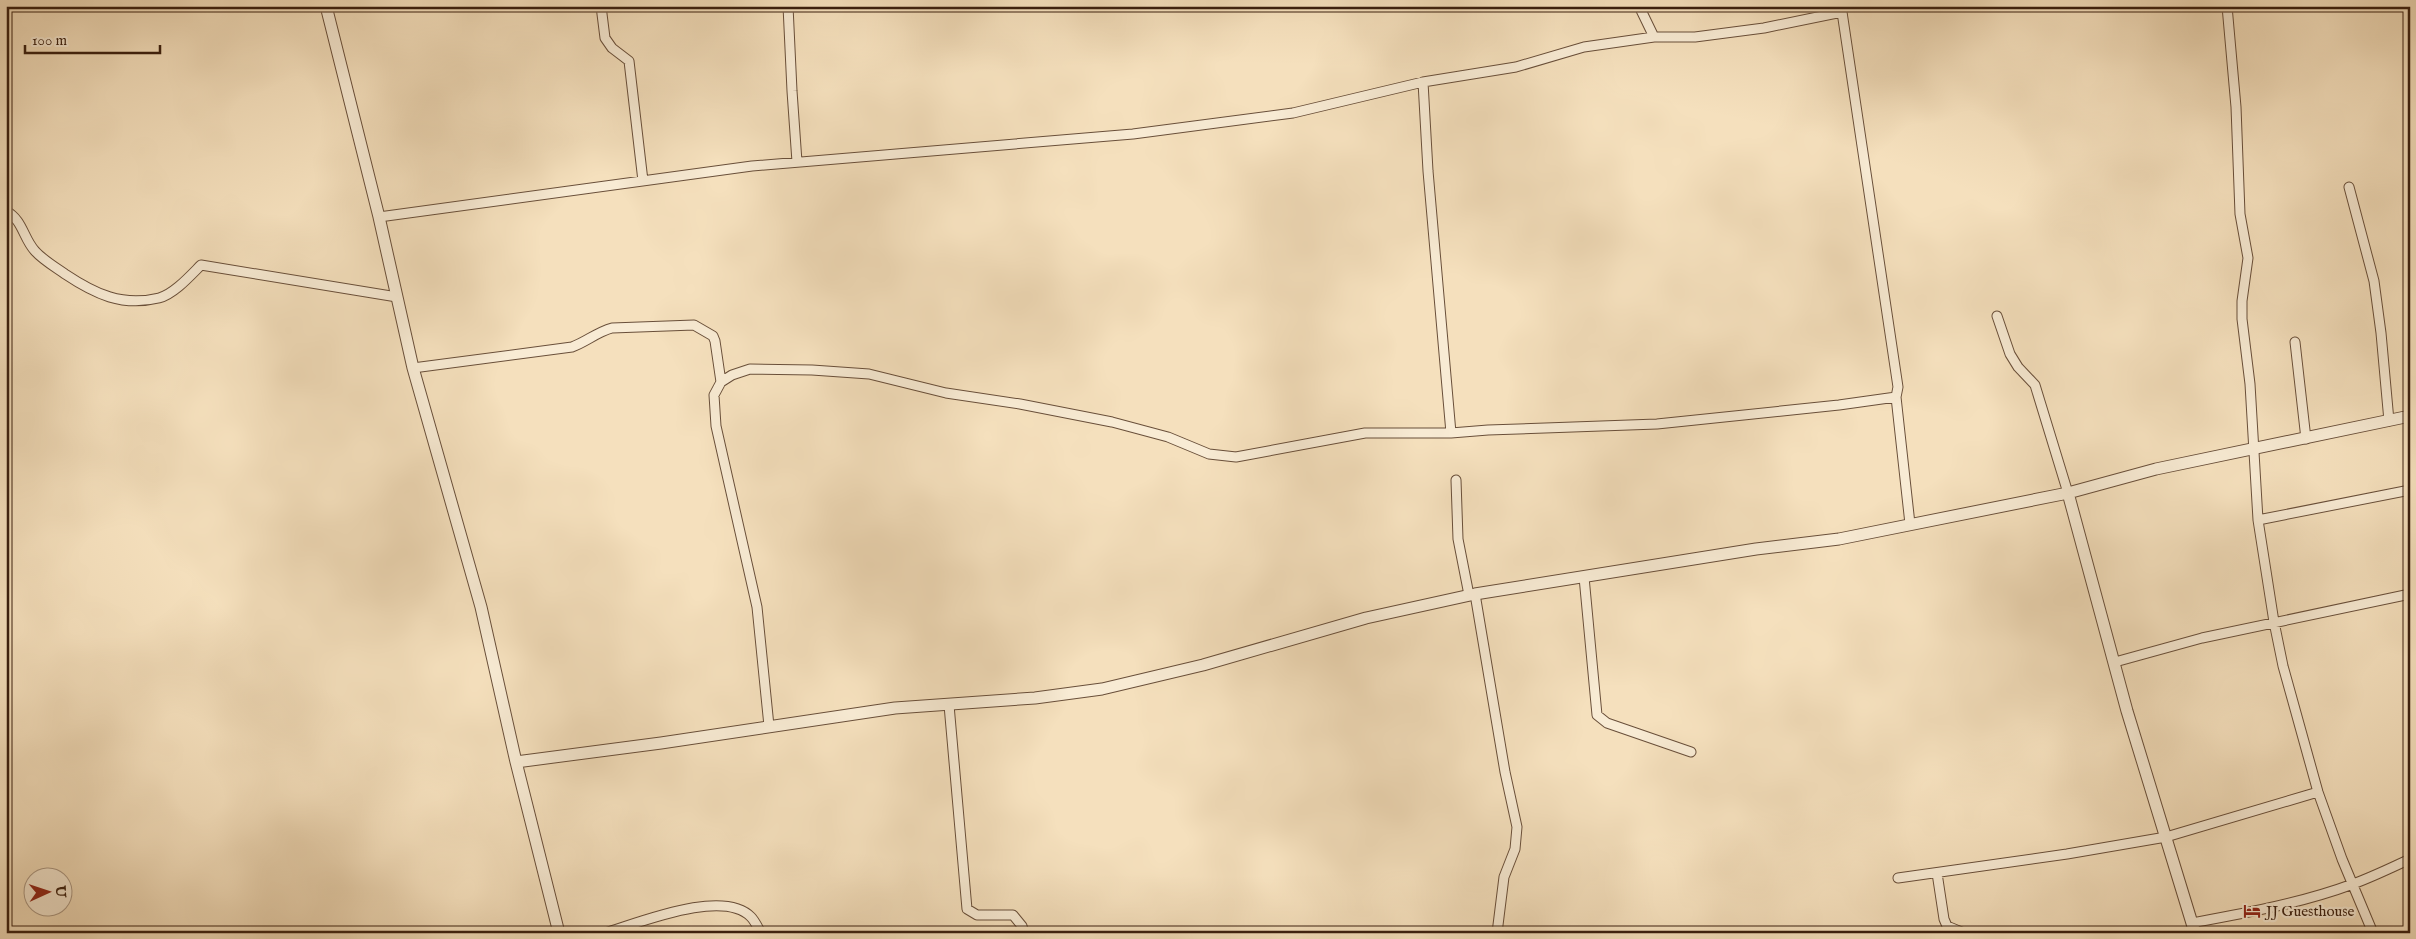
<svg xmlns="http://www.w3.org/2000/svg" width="2416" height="939" viewBox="0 0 2416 939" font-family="'IM FELL English',serif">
  <rect width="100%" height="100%" fill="#f5e0bd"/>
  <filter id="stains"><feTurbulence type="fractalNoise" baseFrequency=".004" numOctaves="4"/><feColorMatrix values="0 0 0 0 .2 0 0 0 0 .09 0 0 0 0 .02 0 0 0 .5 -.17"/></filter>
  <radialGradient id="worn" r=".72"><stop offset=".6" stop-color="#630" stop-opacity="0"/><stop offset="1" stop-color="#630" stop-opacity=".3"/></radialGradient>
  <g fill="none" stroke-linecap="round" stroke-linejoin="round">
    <g stroke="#694f3a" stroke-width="11">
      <path id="minor" d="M 601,6 L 605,38 L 612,48 L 629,61 L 643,181
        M 788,6 L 792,91 L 797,162
        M 2227,6 L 2236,107 L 2240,214 L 2248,258 L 2242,301 L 2242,319 L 2250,384 L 2258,520 L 2274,622 L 2283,666 L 2318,792 L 2342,859 L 2373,933
        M 1423,82 L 1428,171 L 1451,433
        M 2349,187 L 2374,281 L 2381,333 L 2389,421
        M 6,211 C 23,220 23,238 35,251 C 43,260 55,267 65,274 C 95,294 122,307 159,298 C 174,294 190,276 201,265 L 397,297
        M 379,217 L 752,166 L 1133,134 L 1293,113 L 1423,82 L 1516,67 L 1584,47 L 1654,37
        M 1997,316 L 2010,354 L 2018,367 L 2035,385 L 2068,493
        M 2295,342 L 2306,439
        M 413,368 L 572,347 C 586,342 597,332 612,328 L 694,325 L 713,336 L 715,341 L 721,382
        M 1896,397 L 1910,524
        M 1456,480 L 1458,539 L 1469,595
        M 2258,520 L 2410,490
        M 1584,577 L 1597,715 L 1607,723 L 1691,752
        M 1475,594 L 1505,772 L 1517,827 L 1515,849 L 1504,877 L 1497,933
        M 2115,662 L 2202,638 L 2410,594
        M 949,705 L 967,909 L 977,915 L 1013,915 L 1022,926 L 1024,933
        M 769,726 L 757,607 L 716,426 L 714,395 L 721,382 L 732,375 L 750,369 L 812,370 L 869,374 L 946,393 L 1020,404 L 1112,422 L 1168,437 L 1209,454 L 1236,457 L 1365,433 L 1451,433 L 1488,430 L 1657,424 L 1839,405 L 1896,397 L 1898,387 L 1842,12 L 1764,28 L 1695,37 L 1654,37 L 1639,6
        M 1937,873 L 1944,919 L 1947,926 L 1964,933
        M 1898,878 L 2067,854 L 2166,837 L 2318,792
        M 2192,923 C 2246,913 2302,903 2353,884 C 2372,877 2391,868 2410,859
        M 605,933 C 639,923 723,888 751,917 C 755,921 758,928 761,933"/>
    </g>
    <g stroke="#694f3a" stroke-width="13">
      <path id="tertiary" d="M 326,6 L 379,217 L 413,368 L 481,607 L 516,762 L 559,933
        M 2068,493 L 2127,711 L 2195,933
        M 516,762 L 661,743 L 895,708 L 1035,698 L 1102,689 L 1203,665 L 1366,618 L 1475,594 L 1756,549 L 1839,539 L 2068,493 L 2156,469 L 2410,416"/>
    </g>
    <use href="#minor" stroke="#f8ebd4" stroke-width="9"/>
    <use href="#tertiary" stroke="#f8ebd4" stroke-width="11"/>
  </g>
  <defs>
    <g id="hotel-bare" transform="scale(1.35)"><path d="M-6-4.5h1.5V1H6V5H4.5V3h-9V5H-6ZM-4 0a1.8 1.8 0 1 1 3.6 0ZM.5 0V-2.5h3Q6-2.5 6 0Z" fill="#8f2418" stroke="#f8ebd4" stroke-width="2.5" paint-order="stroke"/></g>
  </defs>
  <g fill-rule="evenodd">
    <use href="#hotel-bare" x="2252" y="911"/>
  </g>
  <g text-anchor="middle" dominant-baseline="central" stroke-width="4.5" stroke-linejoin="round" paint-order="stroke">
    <g font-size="15" fill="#3a1f0f" stroke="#f8ebd4" text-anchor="start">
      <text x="2266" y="911">JJ Guesthouse</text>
    </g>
  </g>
  <rect width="2416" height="939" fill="none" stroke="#f5e0bd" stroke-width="25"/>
  <rect x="8" y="8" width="2401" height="924" fill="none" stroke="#3a1f0f" stroke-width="2.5"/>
  <rect x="12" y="12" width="2391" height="914" fill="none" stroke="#3a1f0f"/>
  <g transform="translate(48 892) rotate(87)"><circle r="24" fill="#f8ebd4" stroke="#ac9985"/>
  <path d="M0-4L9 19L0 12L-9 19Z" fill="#8f2418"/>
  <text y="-8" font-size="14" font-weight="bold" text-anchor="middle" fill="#3a1f0f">U</text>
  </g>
  <path d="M25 45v8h135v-8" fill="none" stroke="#3a1f0f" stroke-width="2.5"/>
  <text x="32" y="45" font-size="15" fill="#3a1f0f" stroke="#f8ebd4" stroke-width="4" paint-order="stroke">100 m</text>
  <rect width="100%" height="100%" filter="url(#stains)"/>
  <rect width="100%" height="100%" fill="url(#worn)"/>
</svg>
